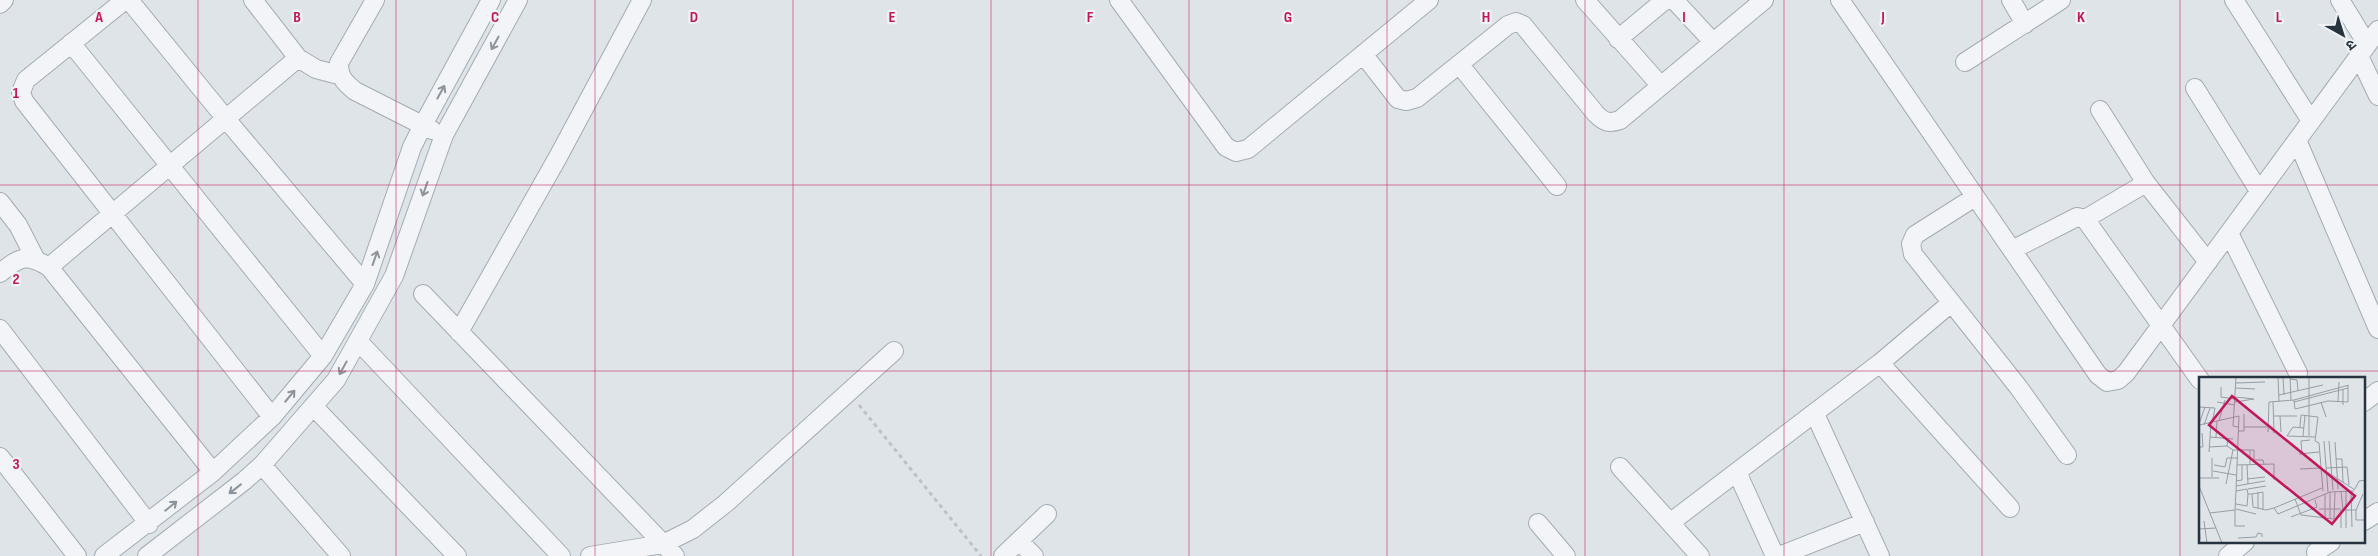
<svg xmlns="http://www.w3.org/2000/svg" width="2378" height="556" viewBox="0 0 2378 556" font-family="'Sofia Sans Condensed','Noto Sans Devanagari',sans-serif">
  <rect width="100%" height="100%" fill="#dfe4e9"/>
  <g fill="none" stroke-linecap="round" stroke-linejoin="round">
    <g stroke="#a4abb3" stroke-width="20">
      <path id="minor" d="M 125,0 L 26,80 L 21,92 L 24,101 L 272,417
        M 129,0 L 226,119 L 365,284
        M 253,0 L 298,58 L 316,69 L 339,75
        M 375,0 L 339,63 C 339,77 344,82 355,91 L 432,130
        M 1119,0 L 1226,147 L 1236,152 L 1248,149 L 1429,0
        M 1585,0 L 1661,86
        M 1674,0 L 1713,42
        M 1840,0 L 2098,375 L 2107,382 L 2118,380 L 2126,373 L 2378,30
        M 2011,0 L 2025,24
        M 2234,0 L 2311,121
        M 2340,0 L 2367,44
        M 0,4 L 4,0
        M 1618,39 L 1665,0
        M 71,43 L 323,356
        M 1363,54 L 1398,99 L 1406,101 L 1417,98 L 1508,25 L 1516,22 L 1523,25 L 1596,114 C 1604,122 1609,124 1620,120 L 1764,0
        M 2359,56 L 2378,96
        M 1965,62 L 2061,0
        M 1459,64 L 1557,186
        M 2195,88 L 2259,191
        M 2100,110 L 2146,183 L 2208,262
        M 2297,140 L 2378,329
        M 1975,197 L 1915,235 L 1911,244 L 1913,254 L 2019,388 L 2067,455
        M 0,202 L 18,225 L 35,258
        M 2085,219 L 2146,183
        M 2229,233 L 2298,373
        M 2012,250 L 2077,217 L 2085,219 L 2200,380
        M 49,267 L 298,58
        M 0,273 C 20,257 26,253 49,267 L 213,472
        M 423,294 L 675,556
        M 0,329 L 149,524
        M 459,332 L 558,157 L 642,0
        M 358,341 L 561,556
        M 1880,363 L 2010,508
        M 2364,402 L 2378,391
        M 313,406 L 457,556
        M 1815,414 L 1880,556
        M 0,457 L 77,556
        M 262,465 L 341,556
        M 1620,467 L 1700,556
        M 1737,472 L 1775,556
        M 2364,521 L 2378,512
        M 1671,522 L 1880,363 L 1951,303
        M 1538,523 L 1566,556
        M 1019,541 L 1034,556
        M 2316,552 L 2331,542
        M 104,556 L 213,472 L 272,417 L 323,356 L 365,284 L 412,147 L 423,125 L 491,0
        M 147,556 L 244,481 L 262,465 L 336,380 L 394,276 L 444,135 L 518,0
        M 590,556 L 663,544 L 693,529 L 726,503 L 894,351
        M 1003,556 L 1047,514
        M 1779,556 L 1865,522
        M 2228,556 L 2245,542"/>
    </g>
    <path stroke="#bdc2c7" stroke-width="3" stroke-dasharray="4 4" stroke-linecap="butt" d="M 859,405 L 981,556"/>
    <use href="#minor" stroke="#f2f4f7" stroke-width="18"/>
  </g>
  <defs><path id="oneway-shaft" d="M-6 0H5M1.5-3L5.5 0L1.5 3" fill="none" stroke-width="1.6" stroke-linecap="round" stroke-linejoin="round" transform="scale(1.25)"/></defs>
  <g stroke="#8d949c">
    <use href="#oneway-shaft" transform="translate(495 43) rotate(119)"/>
    <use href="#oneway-shaft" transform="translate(441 92) rotate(-61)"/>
    <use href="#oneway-shaft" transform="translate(425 189) rotate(110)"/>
    <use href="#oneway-shaft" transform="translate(375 258) rotate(-71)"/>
    <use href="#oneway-shaft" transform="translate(343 368) rotate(119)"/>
    <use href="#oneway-shaft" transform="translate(290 396) rotate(-50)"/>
    <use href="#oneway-shaft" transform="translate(235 489) rotate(142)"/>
    <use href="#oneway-shaft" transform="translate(171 506) rotate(-39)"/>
  </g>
  <path fill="none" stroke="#c2185b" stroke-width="1" stroke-opacity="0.55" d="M 198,0 L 198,556M 396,0 L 396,556M 595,0 L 595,556M 793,0 L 793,556M 991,0 L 991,556M 1189,0 L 1189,556M 1387,0 L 1387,556M 1585,0 L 1585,556M 1784,0 L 1784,556M 1982,0 L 1982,556M 2180,0 L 2180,556M 0,185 L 2378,185M 0,371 L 2378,371"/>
  <g transform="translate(2199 377)">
    <rect width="166" height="166" fill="#dfe4e9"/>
    <path fill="none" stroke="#969da5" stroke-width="1" d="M 15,0 L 63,0M 37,0 L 34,49 L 39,50M 79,0 L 80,25M 84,0 L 85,18M 91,0 L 92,23M 110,0 L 110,59M 91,2 L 98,3 L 99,14M 37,6 L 66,5M 22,10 L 22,20 L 36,22M 37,11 L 56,12M 80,18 L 124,8M 95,23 L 96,32 L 129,24 L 149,25 L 149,9M 139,24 L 140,5M 18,25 L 36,28M 36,25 L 55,22 L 36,20M 74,25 L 75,56M 95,25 L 149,11M 122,25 L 127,40M 144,28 L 144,12M 0,30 L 16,31 L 13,46M 75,39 L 98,39M 81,39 L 82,55M 20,44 L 26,23M 0,47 L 6,30M 0,48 L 40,39 L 37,114M 5,48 L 11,31M 45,50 L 68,50M 101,50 L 102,38 L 119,40 L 116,64 L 120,66 L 124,114M 105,51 L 94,50 L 88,59 L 116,60M 39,54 L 45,54 L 45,37M 69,55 L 70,25 L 95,23 L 150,8M 104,59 L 106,38M 11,60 L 34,62M 17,60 L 18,44M 125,64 L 129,115M 130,64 L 134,113M 136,65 L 139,112M 0,70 L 4,70 L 3,56M 10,70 L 28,69 L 29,61M 34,73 L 55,73 L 55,83 L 64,83 L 65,87M 51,73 L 51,88M 10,75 L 12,46M 100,77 L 120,75M 103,77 L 102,64 L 111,63M 137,82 L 143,82 L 144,105M 15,88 L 26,90 L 28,81 L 39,81M 38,88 L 75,87 L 75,103M 48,88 L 49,107M 127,91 L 148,90 L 150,108M 101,92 L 122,91 L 156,113M 14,94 L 37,98M 13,100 L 13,81M 0,101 L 20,101M 48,102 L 66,100M 37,104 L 43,103 L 43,88M 27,107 L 34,73 L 28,69M 0,109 L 23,166M 37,109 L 66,104M 49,112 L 67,109M 156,112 L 160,104 L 167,103M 142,114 L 144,133 L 157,133 L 164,117M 152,114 L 153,150M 59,115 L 59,131M 53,117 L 64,115 L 64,133M 126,117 L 126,142M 96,122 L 102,138 L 135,142 L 136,115M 37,127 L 48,129 L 49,117M 75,131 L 123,111M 37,132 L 57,137M 120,132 L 142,132M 36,133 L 36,149 L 46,149M 142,133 L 142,151M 157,133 L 157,143 L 166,143M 11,136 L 36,133 L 37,114 L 48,112 L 49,117 L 53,117 L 54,130 L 67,133 L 75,131 L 79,137 L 131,115 L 155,114M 92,140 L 118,130 L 116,123M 131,142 L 131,115M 0,144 L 1,162M 5,144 L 8,166M 147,151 L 147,114M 0,152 L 17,151M 39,161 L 57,160 L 59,156 L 63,157 L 63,160"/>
    <path fill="#c2185b" fill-opacity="0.15" stroke="#c2185b" stroke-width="2.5" d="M 33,19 L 156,119 L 133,147 L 10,48 Z"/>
    <rect width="166" height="166" fill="none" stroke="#283340" stroke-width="2.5"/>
  </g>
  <g font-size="16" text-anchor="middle" font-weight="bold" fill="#c2185b" stroke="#eff3f6" stroke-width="4.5" stroke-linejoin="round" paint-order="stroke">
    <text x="99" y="22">A</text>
    <text x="297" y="22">B</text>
    <text x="495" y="22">C</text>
    <text x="694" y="22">D</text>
    <text x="892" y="22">E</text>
    <text x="1090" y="22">F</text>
    <text x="1288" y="22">G</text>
    <text x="1486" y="22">H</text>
    <text x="1684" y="22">I</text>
    <text x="1883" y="22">J</text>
    <text x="2081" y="22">K</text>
    <text x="2279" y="22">L</text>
    <text x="16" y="98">1</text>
    <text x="16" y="284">2</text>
    <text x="16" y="469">3</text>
  </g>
  <g transform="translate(2343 35) rotate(141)" stroke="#eff3f6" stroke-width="4" paint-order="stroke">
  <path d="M0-4L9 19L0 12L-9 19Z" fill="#283340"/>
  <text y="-8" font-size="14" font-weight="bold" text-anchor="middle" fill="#283340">उ</text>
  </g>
</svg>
